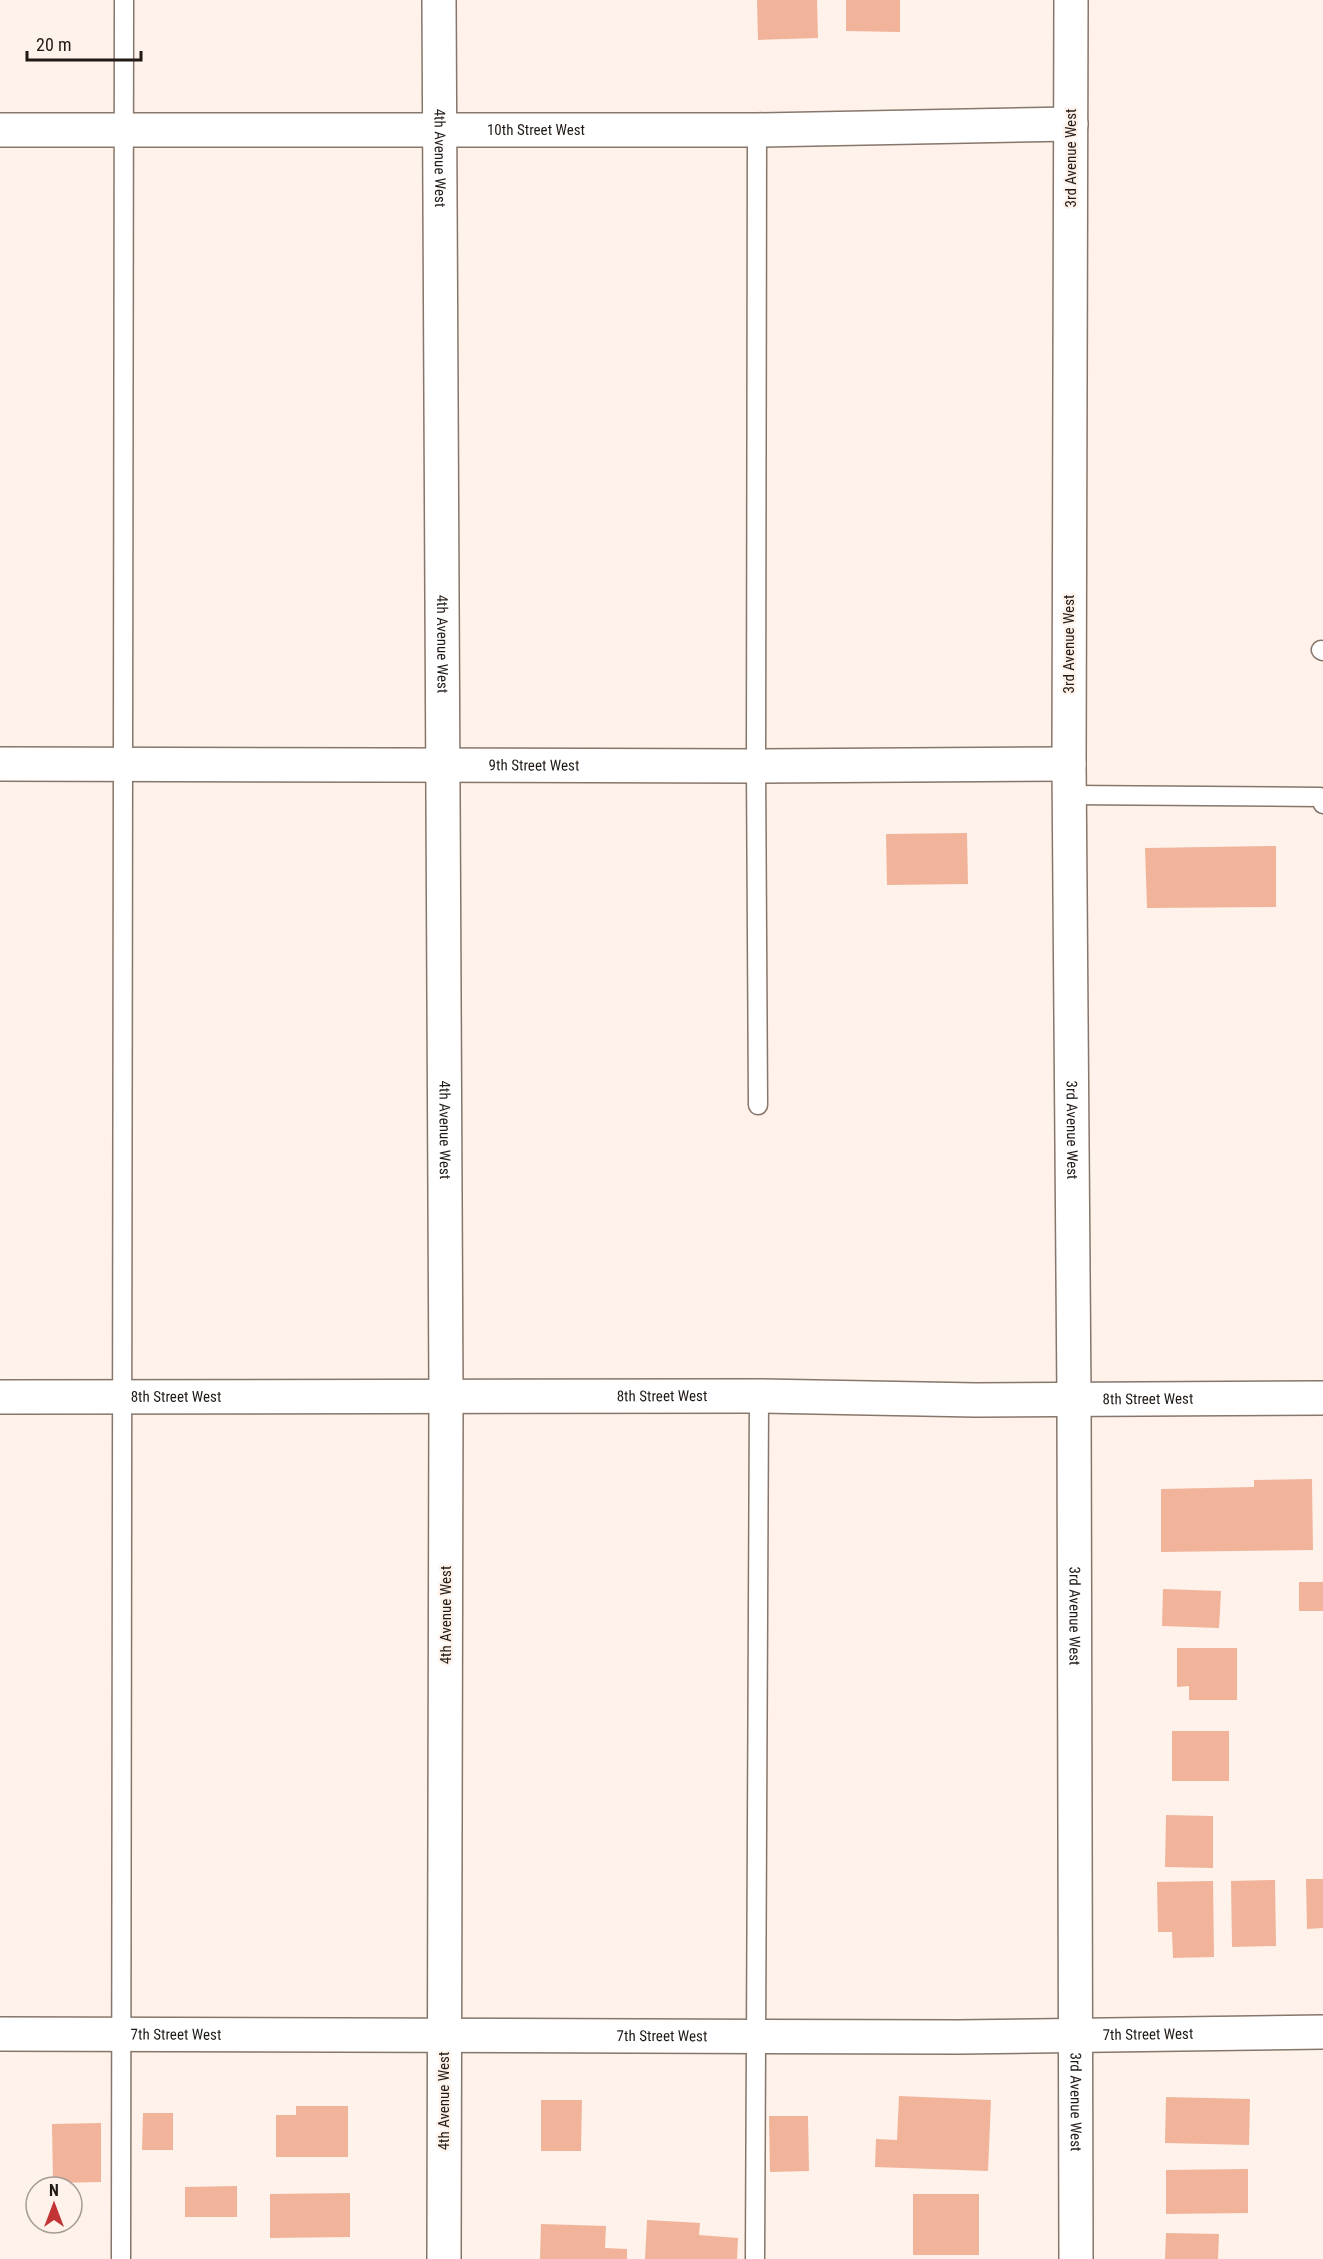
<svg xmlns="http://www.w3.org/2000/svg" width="1323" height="2259" viewBox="0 0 1323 2259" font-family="'Roboto Condensed',sans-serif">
  <rect width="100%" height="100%" fill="#fef2ea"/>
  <path fill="#f1b49a" d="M 757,0 L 817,0 L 818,38 L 758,40 Z
    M 846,0 L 900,0 L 900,32 L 846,31 Z
    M 967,833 L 968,884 L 887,885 L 886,834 Z
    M 1276,846 L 1276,907 L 1147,908 L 1145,848 Z
    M 1312,1479 L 1313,1550 L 1161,1552 L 1161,1489 L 1254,1487 L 1254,1480 Z
    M 1299,1582 L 1323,1582 L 1323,1611 L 1299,1611 Z
    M 1163,1589 L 1221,1591 L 1219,1628 L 1162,1626 Z
    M 1177,1648 L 1237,1648 L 1237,1700 L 1189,1700 L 1189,1686 L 1177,1687 Z
    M 1172,1731 L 1229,1731 L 1229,1781 L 1172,1781 Z
    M 1166,1815 L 1213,1816 L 1213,1868 L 1165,1867 Z
    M 1306,1879 L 1323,1879 L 1323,1928 L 1307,1929 Z
    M 1275,1880 L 1276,1946 L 1232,1947 L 1231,1881 Z
    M 1213,1881 L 1214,1957 L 1173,1958 L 1172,1932 L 1158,1932 L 1157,1882 Z
    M 899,2096 L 991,2100 L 988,2171 L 875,2167 L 876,2139 L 897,2140 Z
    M 1166,2097 L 1250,2099 L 1249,2145 L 1165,2143 Z
    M 541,2100 L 582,2100 L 581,2151 L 541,2151 Z
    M 296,2106 L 348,2106 L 348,2157 L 276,2157 L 276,2115 L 296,2115 Z
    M 143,2113 L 173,2113 L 173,2150 L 142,2150 Z
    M 769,2116 L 808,2116 L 809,2171 L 770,2172 Z
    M 101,2123 L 101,2182 L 53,2183 L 52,2124 Z
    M 1248,2169 L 1248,2213 L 1166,2214 L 1166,2170 Z
    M 237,2186 L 237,2217 L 185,2217 L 185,2187 Z
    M 350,2193 L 350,2237 L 270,2238 L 270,2194 Z
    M 913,2194 L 979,2194 L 979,2255 L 913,2255 Z
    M 647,2220 L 700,2223 L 699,2235 L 738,2238 L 737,2259 L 645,2259 Z
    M 541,2224 L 606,2226 L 605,2248 L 627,2249 L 627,2259 L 540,2259 Z
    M 1166,2233 L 1219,2234 L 1218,2259 L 1165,2259 Z"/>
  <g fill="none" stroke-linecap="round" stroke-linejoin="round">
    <g stroke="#87766a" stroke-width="21">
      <path id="service" d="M 757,130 L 756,766 L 758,1105
        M 1321,650 L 1323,651
        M 1070,795 L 1320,797 L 1323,804
        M 121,2259 L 124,0
        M 755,2259 L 759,1396"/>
    </g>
    <g stroke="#87766a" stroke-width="36">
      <g id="minor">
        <path id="s1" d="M 439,0 L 446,1396 L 444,2259"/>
        <path id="s2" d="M 1071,0 L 1069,764 L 1074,1399 L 1076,2259"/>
        <path id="s3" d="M 0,130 L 757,130 L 1071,124"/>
        <path id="s4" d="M 0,764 L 756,766 L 1069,764"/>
        <path id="s5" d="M 0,1397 L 759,1396 L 976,1400 L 1323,1398"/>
        <path id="s6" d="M 0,2034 L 958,2037 L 1323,2032"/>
      </g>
    </g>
    <use href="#service" stroke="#fff" stroke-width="18"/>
    <use href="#minor" stroke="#fff" stroke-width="33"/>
  </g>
  <g text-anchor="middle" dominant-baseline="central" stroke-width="4.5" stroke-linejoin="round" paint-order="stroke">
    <g font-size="15" fill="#201915" stroke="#fef2ea">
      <text stroke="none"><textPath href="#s3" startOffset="536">10th Street West</textPath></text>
      <text stroke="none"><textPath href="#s1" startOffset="158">4th Avenue West</textPath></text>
      <text transform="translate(1071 158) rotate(-90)">3rd Avenue West</text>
      <text stroke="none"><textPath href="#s1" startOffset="644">4th Avenue West</textPath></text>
      <text transform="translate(1069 644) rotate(-90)">3rd Avenue West</text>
      <text stroke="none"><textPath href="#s4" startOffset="534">9th Street West</textPath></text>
      <text stroke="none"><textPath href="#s1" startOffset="1130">4th Avenue West</textPath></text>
      <text stroke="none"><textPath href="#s2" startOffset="1130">3rd Avenue West</textPath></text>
      <text stroke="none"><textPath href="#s5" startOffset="662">8th Street West</textPath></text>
      <text stroke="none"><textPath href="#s5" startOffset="176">8th Street West</textPath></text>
      <text stroke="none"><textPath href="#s5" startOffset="1148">8th Street West</textPath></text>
      <text transform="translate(446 1615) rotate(-90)">4th Avenue West</text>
      <text stroke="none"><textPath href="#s2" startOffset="1616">3rd Avenue West</textPath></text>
      <text stroke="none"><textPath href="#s6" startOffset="176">7th Street West</textPath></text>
      <text stroke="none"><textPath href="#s6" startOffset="1148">7th Street West</textPath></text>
      <text stroke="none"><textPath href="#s6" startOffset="662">7th Street West</textPath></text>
      <text transform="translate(444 2101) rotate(-90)">4th Avenue West</text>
      <text stroke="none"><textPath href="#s2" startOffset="2102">3rd Avenue West</textPath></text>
    </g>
  </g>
  <g transform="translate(54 2205)"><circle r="28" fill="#fef2ea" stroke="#a59b95" stroke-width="1.5"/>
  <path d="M0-4.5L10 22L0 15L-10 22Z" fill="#c33436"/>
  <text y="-9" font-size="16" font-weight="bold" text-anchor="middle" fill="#201915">N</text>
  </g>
  <path d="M27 51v9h114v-9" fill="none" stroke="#201915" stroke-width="3"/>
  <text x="36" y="51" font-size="18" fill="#201915" stroke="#fef2ea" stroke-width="4.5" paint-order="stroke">20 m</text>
</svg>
